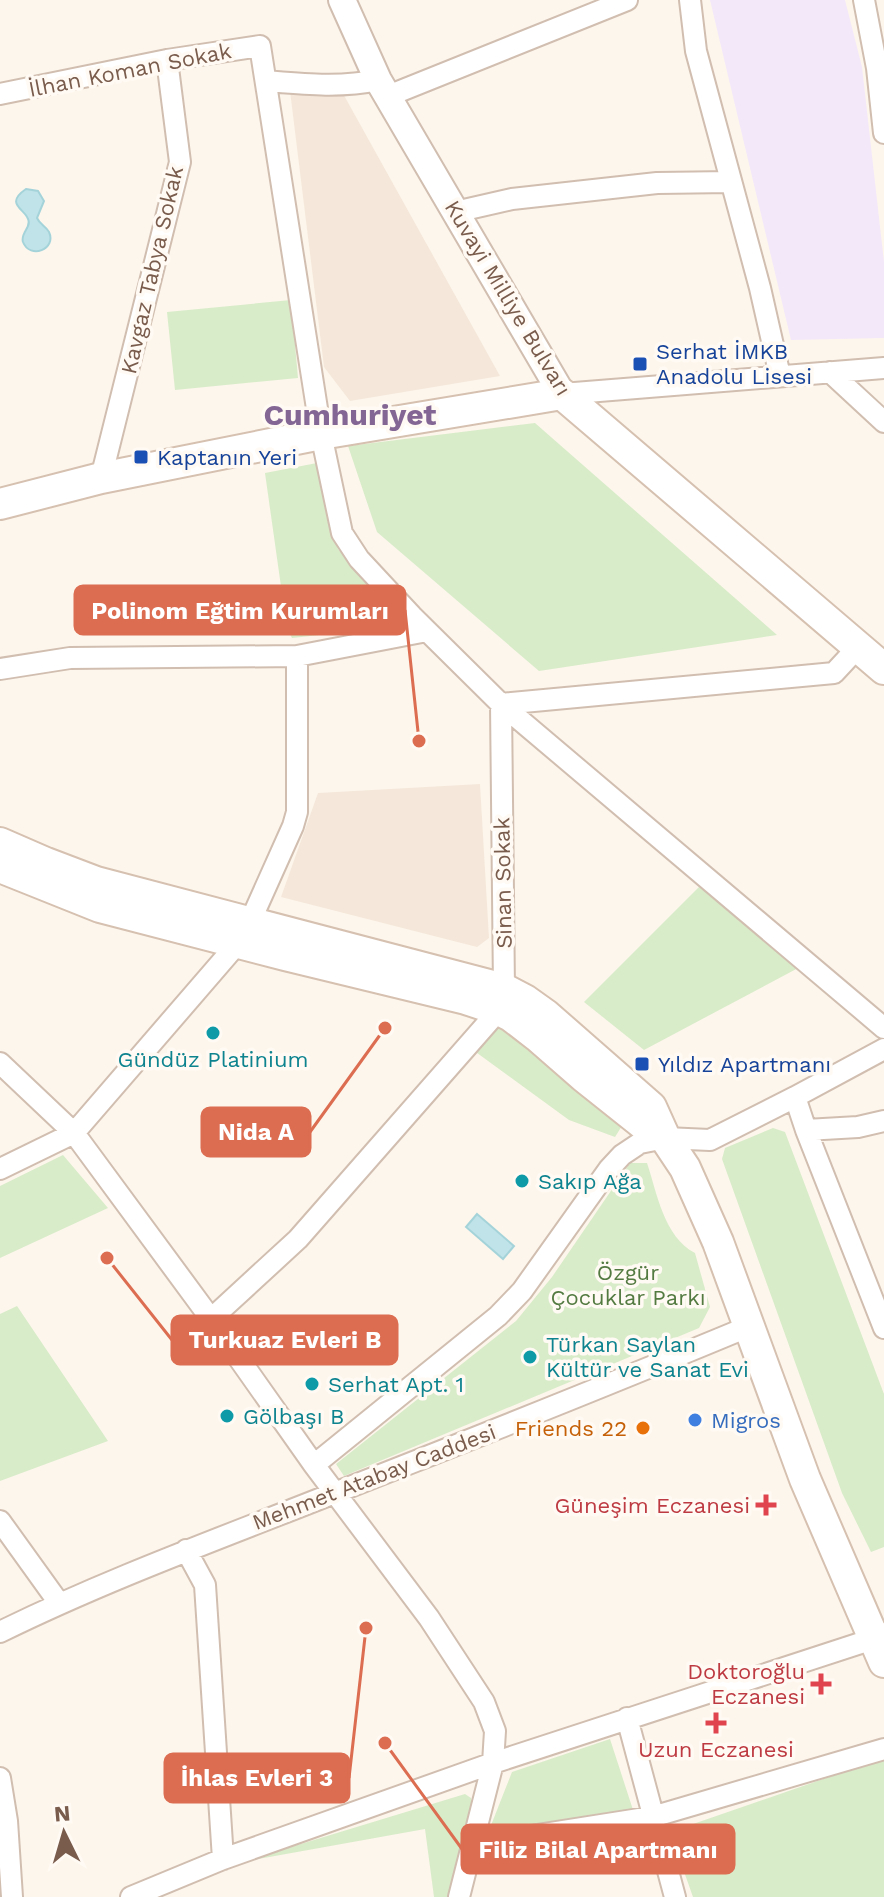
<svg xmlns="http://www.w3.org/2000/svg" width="884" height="1897" viewBox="0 0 884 1897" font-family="'Work Sans',sans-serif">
  <rect width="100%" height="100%" fill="#fdf6ec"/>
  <path fill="#f5e8da" d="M 341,90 L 500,376 L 350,401 L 324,367 L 290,91 Z
    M 480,784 L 489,938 L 477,947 L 281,897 L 318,793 Z"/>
  <path fill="#f3e8fa" d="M 710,0 L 845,0 L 862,67 L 884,262 L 884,338 L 791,340 Z"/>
  <path fill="#d8ecc9" d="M 291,300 L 298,378 L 175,390 L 167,312 Z
    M 535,423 L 777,635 L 539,671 L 377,532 L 348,446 Z
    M 317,463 L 338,549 L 400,614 L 399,621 L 394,627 L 292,638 L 287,629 L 265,473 Z
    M 700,886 L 800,967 L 644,1050 L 584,1002 Z
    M 505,1021 L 625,1121 L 615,1137 L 569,1120 L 473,1050 Z
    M 773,1128 L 785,1132 L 884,1394 L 884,1547 L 871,1552 L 842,1493 L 722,1159 L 725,1148 Z
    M 63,1155 L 108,1208 L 0,1258 L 0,1186 Z
    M 630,1163 L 647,1163 C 657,1193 664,1237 695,1253 L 710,1307 L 699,1328 L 344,1476 L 336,1464 L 516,1321 L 552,1277 Z
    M 17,1306 L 108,1441 L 0,1481 L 0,1314 Z
    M 610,1739 L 634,1813 L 486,1838 L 512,1772 Z
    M 884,1758 L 884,1897 L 693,1897 L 670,1832 Z
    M 465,1794 L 471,1798 L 472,1811 L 449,1897 L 434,1897 L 425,1829 L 242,1862 Z"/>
  <path fill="#bfe3e8" stroke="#a5d3da" stroke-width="2" d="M 26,189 L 38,191 L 44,201 L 37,218 C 40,225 46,226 49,232 C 57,249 30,260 23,242 C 20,233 32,227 28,219 C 25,209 4,204 26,189 Z
    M 477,1214 L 514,1246 L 503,1259 L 466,1227 Z"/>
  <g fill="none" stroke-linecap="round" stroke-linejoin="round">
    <g stroke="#d1beb0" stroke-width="24">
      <path id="minor" d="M 690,0 L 696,51 L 760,288 L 780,376
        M 864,0 L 877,68 L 884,133
        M 266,81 C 303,84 341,88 378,80
        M 0,94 L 167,60 L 260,46 L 321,434 L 342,533 L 359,559 L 412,616 L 501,704 L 884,1028
        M 388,96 L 627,0
        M 455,212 L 512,199 L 657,183 L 731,182
        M 830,372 L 884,422
        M 562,394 L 884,368
        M 101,478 L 180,162 L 167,60
        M 0,669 L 70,658 L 297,656 L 427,631
        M 250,922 L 293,826 L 297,812 L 297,656
        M 0,1063 L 74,1133 L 211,1319 L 314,1465 L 429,1618 L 484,1702 L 495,1731 L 493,1763 L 459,1897
        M 795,1097 L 806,1130 L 884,1328
        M 806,1130 L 858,1127 L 884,1121
        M 0,1169 L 74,1133 L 238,943
        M 211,1319 L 298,1239 L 499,1010 L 504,989 L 501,704 L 834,673 L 859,646
        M 314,1465 L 498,1316 L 522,1291 L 609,1169 L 622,1155 L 640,1143 L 665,1138 L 710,1140 L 795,1097 L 884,1049
        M 0,1521 L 59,1603
        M 186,1550 L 205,1585 L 223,1859
        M 0,1632 C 110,1578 224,1537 337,1492 C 475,1438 613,1383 750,1326
        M 627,1718 L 675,1897
        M 0,1778 L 7,1821 L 12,1897
        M 473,1845 L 652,1817 L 884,1749
        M 131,1897 L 223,1859 L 493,1763 L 873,1639 L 881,1633"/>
    </g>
    <g stroke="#d1beb0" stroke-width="30">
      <path id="tertiary" d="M 342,0 L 378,80 L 562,394"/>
    </g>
    <g stroke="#d6c0b0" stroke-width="34">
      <path id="secondary" d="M 0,504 L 101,478 L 321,434 L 562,394 L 884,669
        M 0,843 L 46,863 L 96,882 L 504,989 L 525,1000 L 546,1015 L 651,1107 L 665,1138 L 685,1168 L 718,1242 L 805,1479 L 884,1662
        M 0,867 L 100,907 L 285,955 L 466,999 L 499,1010 L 511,1016 L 537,1036 L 584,1077 L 643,1124"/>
    </g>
    <use href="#minor" stroke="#fff" stroke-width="20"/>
    <use href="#tertiary" stroke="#fff" stroke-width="26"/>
    <use href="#secondary" stroke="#fff" stroke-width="30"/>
  </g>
  <g fill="#1a4fb4" stroke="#fffaf3" stroke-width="3">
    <rect x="632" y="356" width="16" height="16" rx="4"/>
    <rect x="133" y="449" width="16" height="16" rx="4"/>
    <rect x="634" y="1056" width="16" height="16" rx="4"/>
  </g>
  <g fill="#0f9aa8" stroke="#fffaf3" stroke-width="3">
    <circle cx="213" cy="1033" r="8"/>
    <circle cx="522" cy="1181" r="8"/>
    <circle cx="530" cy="1357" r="8"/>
    <circle cx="312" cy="1384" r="8"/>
    <circle cx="227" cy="1416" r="8"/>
  </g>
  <circle fill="#3f7fe0" stroke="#fffaf3" stroke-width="3" cx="695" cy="1420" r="8"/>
  <circle fill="#e8710a" stroke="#fffaf3" stroke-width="3" cx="643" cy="1428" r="8"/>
  <g fill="#e0444e" stroke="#fffaf3" stroke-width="3">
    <path d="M762 1493h8v8h8v8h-8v8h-8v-8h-8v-8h8z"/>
    <path d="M817 1672h8v8h8v8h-8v8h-8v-8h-8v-8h8z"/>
    <path d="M712 1711h8v8h8v8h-8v8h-8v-8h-8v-8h8z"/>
  </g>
  <g text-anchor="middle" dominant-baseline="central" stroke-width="7" stroke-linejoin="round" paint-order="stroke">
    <g font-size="22" fill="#7a5c4d" stroke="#fffaf3">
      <text transform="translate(130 70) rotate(-11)">İlhan Koman Sokak</text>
      <text transform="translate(152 270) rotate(-77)">Kavgaz Tabya Sokak</text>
      <text transform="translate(508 298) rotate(59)">Kuvayi Milliye Bulvarı</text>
      <text transform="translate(503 883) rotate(-91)">Sinan Sokak</text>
      <text transform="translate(374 1477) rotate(-21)">Mehmet Atabay Caddesi</text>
    </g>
    <g font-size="22" fill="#164399" stroke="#fffaf3" text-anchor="start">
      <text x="656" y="351">Serhat İMKB<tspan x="656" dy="25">Anadolu Lisesi</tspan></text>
      <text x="157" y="457">Kaptanın Yeri</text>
      <text x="658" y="1064">Yıldız Apartmanı</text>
    </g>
    <g font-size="22" fill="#0d838f" stroke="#fffaf3" text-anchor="start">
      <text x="213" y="1059" text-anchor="middle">Gündüz Platinium</text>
      <text x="538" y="1181">Sakıp Ağa</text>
      <text x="546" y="1344">Türkan Saylan<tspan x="546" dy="25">Kültür ve Sanat Evi</tspan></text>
      <text x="328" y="1384">Serhat Apt. 1</text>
      <text x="243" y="1416">Gölbaşı B</text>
    </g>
    <g font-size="22" fill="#537a41" stroke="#fffaf3">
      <text x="628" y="1272">Özgür<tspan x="628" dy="25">Çocuklar Parkı</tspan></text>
    </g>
    <g font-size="22" fill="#366cbe" stroke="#fffaf3" text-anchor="start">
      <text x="711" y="1420">Migros</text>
    </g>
    <g font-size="22" fill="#c56008" stroke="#fffaf3" text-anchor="end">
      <text x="627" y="1428">Friends 22</text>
    </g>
    <g font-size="22" fill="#be3a42" stroke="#fffaf3" text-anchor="end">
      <text x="750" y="1505">Güneşim Eczanesi</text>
      <text x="805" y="1671">Doktoroğlu<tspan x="805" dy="25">Eczanesi</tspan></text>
      <text x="716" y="1749" text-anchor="middle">Uzun Eczanesi</text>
    </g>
    <g font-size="30" font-weight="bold" fill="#846695" stroke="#fffaf3">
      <text x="350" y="414">Cumhuriyet</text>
    </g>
  </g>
  <path fill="none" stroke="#dc6d51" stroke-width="3" d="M419 741L405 610M385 1028L310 1132M107 1258L172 1340M366 1628L349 1778M385 1743L462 1849"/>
  <g fill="#dc6d51" stroke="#fffaf3" stroke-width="3">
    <circle cx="419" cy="741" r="8"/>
    <circle cx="385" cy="1028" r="8"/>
    <circle cx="107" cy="1258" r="8"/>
    <circle cx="366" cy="1628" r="8"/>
    <circle cx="385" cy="1743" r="8"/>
  </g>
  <g fill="#dc6d51" stroke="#dc6d51" stroke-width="3">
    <rect x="75" y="586" width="330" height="48" rx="8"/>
    <rect x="202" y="1108" width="108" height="48" rx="8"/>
    <rect x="172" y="1316" width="225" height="48" rx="8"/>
    <rect x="165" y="1754" width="184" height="48" rx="8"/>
    <rect x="462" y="1825" width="272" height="48" rx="8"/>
  </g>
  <g font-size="24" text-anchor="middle" font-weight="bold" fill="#fff">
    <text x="240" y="619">Polinom Eğtim Kurumları</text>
    <text x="256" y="1140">Nida A</text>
    <text x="285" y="1348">Turkuaz Evleri B</text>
    <text x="257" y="1786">İhlas Evleri 3</text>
    <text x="598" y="1858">Filiz Bilal Apartmanı</text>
  </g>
  <g transform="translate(64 1833) rotate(355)" stroke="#fffaf3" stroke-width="6" paint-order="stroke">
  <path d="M0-6L14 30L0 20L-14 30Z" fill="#7a5c4d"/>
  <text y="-12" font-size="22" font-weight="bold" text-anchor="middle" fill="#7a5c4d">N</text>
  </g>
</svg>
